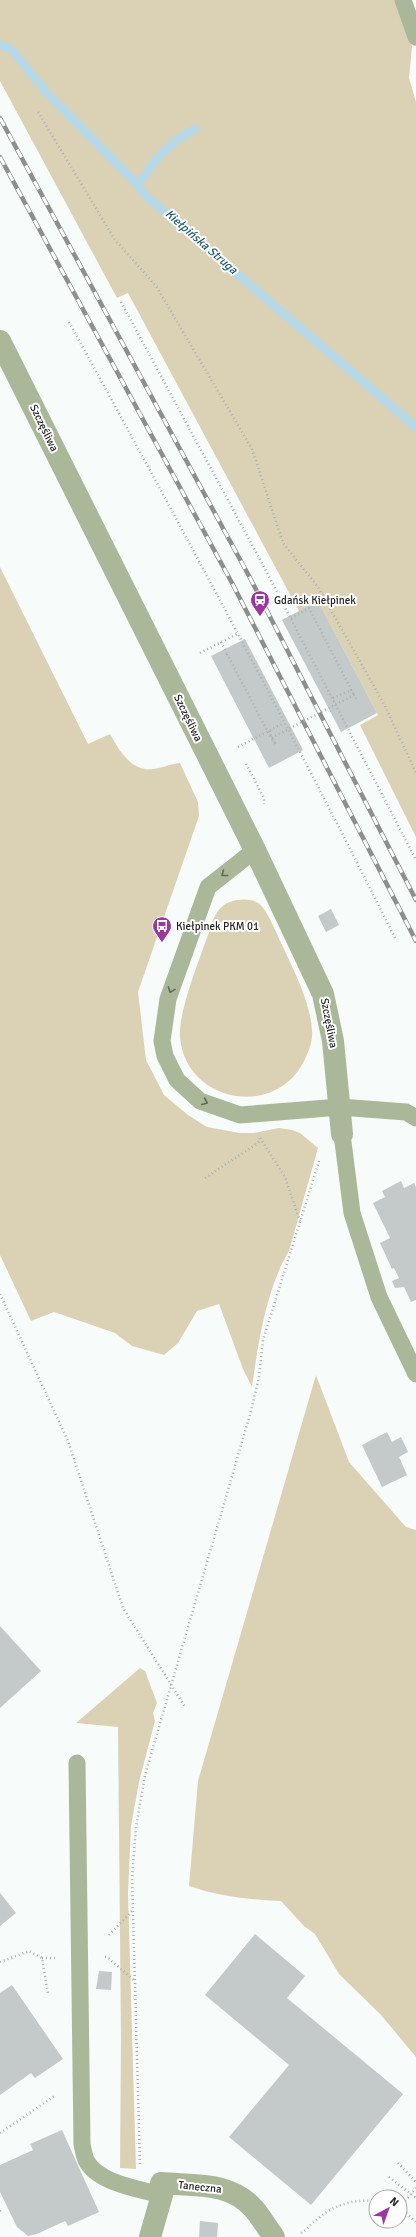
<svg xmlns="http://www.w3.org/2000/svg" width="416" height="2237" viewBox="0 0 416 2237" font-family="Signika,sans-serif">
  <rect width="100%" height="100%" fill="#f7fbf9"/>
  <path fill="#dbd2b6" d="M 0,0 L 398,0 L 412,46 L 409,78 L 416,102 L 416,837 L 360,725 L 378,715 L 319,603 L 300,613 L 128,293 L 117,298 L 0,81 Z
    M 0,567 L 88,744 L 110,734 C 119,750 131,772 153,769 C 162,768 170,764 180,763 L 198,802 L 199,816 L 138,992 L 146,1060 L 164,1095 L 188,1115 L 207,1127 L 240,1133 L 254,1133 L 279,1128 L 292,1130 L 300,1133 L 318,1148 L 289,1251 C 266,1289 258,1344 252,1387 L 243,1369 L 219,1304 L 197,1311 L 178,1343 L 164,1355 L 132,1346 L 115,1333 L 54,1312 L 31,1321 L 0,1255 Z
    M 237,900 C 244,899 252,899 258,903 C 267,908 278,937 283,947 C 295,973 310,1002 312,1030 C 313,1040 309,1051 305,1059 C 277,1120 185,1103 180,1037 C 178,1009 204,949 213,920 C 218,909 224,902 237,900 Z
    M 316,1375 L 349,1462 L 406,1527 L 416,1530 L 416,2057 L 381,2015 L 339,1974 L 315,1934 L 304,1926 L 281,1901 C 250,1900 218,1896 189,1886 L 198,1781 Z
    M 140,1668 L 145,1671 L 157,1703 L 153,1713 L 155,1721 L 139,1782 L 131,1826 L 128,1893 L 136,2169 L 120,2168 L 121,2039 L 118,1727 L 76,1723 Z"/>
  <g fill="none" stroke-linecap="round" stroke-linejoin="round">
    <path stroke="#b7d8e6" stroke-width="9" d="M 0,45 L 11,49 L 47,93 L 138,185 L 144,194 L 416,427
      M 138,185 C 155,160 168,142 195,129"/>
  </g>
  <path fill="#c4c9c9" d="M 318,601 L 377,713 L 341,732 L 282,620 Z
    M 245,639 L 303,750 L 269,768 L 211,656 Z
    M 331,909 L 339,925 L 326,932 L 318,916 Z
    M 401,1181 L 404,1188 L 414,1183 L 416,1187 L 416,1300 L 411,1302 L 404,1287 L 395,1288 L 392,1281 L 399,1278 L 394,1268 L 392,1269 L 380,1243 L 390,1238 L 373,1203 L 385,1197 L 382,1191 Z
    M 387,1432 L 392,1442 L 401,1437 L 408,1452 L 399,1457 L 407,1475 L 382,1487 L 362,1445 Z
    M 0,1626 L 41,1671 L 0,1708 Z
    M 0,1893 L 16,1913 L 0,1926 Z
    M 255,1934 L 305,1976 L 287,1998 L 403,2094 L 311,2205 L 229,2137 L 289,2065 L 205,1995 Z
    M 99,1971 L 112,1972 L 111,1990 L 96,1989 Z
    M 12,1985 L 63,2059 L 35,2078 L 31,2073 L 0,2095 L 0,1993 Z
    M 62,2130 L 99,2212 L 68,2226 L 65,2221 L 37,2234 L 28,2236 L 17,2227 L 0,2192 L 0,2165 L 33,2150 L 30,2144 Z
    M 200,2221 L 218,2223 L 217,2237 L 199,2237 Z"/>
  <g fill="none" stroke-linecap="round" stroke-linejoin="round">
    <path stroke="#abaeac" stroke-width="2.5" stroke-dasharray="1 3" stroke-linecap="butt" d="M 38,112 L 115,240 L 156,286 L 252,449 L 283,543 L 318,587 L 385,706 L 416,773
      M 121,302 L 264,567 L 416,860
      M 69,322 C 181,526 292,732 396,940
      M 291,618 L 309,608 L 354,695
      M 221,642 L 227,654
      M 200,653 L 237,634
      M 333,698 L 352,690
      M 269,731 L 275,744
      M 238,747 L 284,723
      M 246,764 L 264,798 L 264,804
      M 260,1138 L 285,1177 L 300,1221
      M 205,1178 L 258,1143 L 260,1139
      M 0,1294 L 68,1441 L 123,1608 L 185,1707
      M 109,1935 L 133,1910
      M 105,1957 L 107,1957 L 135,1981
      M 42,1958 L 56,1958
      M 0,1962 L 29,1951 L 42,1958 L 48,1994
      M 0,2133 L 56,2095
      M 398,2163 L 416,2182
      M 140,2164 L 132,1878 L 136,1827 L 145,1775 L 251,1411 L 259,1377 L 263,1340 L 319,1161
      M 389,2177 L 416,2198
      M 400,2207 L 416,2188
      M 400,2208 L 416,2222
      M 0,2211 L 1,2210
      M 301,2233 C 307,2230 310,2225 315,2221 C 333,2205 352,2199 376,2201"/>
    <path stroke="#aab899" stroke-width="17" d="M 403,0 L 416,37
      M 255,850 L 208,887 L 168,999 L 162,1041 L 165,1056 L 177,1080 L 200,1101 L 240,1115 L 340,1107 L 406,1112 L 416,1118
      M 342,1134 L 352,1213 L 379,1297 L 416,1374
      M 77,1763 L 82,2144 C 83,2149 84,2155 86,2160 C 97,2183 139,2189 162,2195"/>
    <path stroke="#aab899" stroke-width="22" d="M 0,341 L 255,850 L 323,994 L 333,1041 L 342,1134
      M 150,2237 L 162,2195 L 161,2183 C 194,2186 230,2181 254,2209 C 261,2217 267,2228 274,2237"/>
    <g stroke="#8c8f8d" stroke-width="4.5">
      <path id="rail" d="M 0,118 L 249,576 L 416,900
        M 0,157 L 232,583 L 416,941"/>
    </g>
    <use href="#rail" stroke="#fff" stroke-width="3" stroke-dasharray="9" stroke-linecap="butt"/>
    <path stroke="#abaeac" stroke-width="2.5" stroke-dasharray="1 3" stroke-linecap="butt" d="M 227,654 L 271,738
      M 275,744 L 271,738 L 354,695 L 357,700"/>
  </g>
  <defs><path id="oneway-chevron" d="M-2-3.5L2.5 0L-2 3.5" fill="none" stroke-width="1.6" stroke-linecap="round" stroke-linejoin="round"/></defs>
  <g stroke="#616859">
    <use href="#oneway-chevron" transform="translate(224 874) rotate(142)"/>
    <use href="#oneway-chevron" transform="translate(171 990) rotate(110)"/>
    <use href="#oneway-chevron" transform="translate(205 1102) rotate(23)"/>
  </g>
  <defs>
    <g id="station-pin" transform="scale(1)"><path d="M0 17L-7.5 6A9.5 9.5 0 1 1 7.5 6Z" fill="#9a38a0" stroke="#fff"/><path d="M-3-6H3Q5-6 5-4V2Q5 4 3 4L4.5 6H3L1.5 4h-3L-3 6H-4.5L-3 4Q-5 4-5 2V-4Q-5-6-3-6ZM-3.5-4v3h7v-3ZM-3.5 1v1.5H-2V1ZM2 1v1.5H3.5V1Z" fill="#fff"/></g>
    <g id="bus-pin" transform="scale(1)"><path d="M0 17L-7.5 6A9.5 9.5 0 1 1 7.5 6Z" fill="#9a38a0" stroke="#fff"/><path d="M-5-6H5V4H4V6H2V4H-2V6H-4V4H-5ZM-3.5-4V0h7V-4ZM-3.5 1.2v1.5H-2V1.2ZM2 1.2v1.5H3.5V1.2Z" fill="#fff"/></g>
  </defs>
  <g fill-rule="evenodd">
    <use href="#station-pin" x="260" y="600"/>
    <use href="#bus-pin" x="162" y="926"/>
  </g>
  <g text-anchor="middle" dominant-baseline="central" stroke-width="4" stroke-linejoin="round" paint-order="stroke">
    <g font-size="11" fill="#252625" stroke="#fff">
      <text transform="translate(44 428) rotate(64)">Szczęśliwa</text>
      <text transform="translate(188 718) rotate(64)">Szczęśliwa</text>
      <text transform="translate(329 1023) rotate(79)">Szczęśliwa</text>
      <text transform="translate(200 2187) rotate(6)">Taneczna</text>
    </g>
    <g font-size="11" fill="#252625" stroke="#fff" text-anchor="start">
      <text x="274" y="600">Gdańsk Kiełpinek</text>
      <text x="176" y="926">Kiełpinek PKM 01</text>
    </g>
    <g font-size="12" font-style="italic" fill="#215d73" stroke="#fff">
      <text transform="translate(201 242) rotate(41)">Kiełpińska Struga</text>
    </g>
  </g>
  <g transform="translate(388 2209) rotate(41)"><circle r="19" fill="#ffffff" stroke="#a8a8a8"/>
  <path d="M0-3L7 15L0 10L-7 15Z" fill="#9a38a0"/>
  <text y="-6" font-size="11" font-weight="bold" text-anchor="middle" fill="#252625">N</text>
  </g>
</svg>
